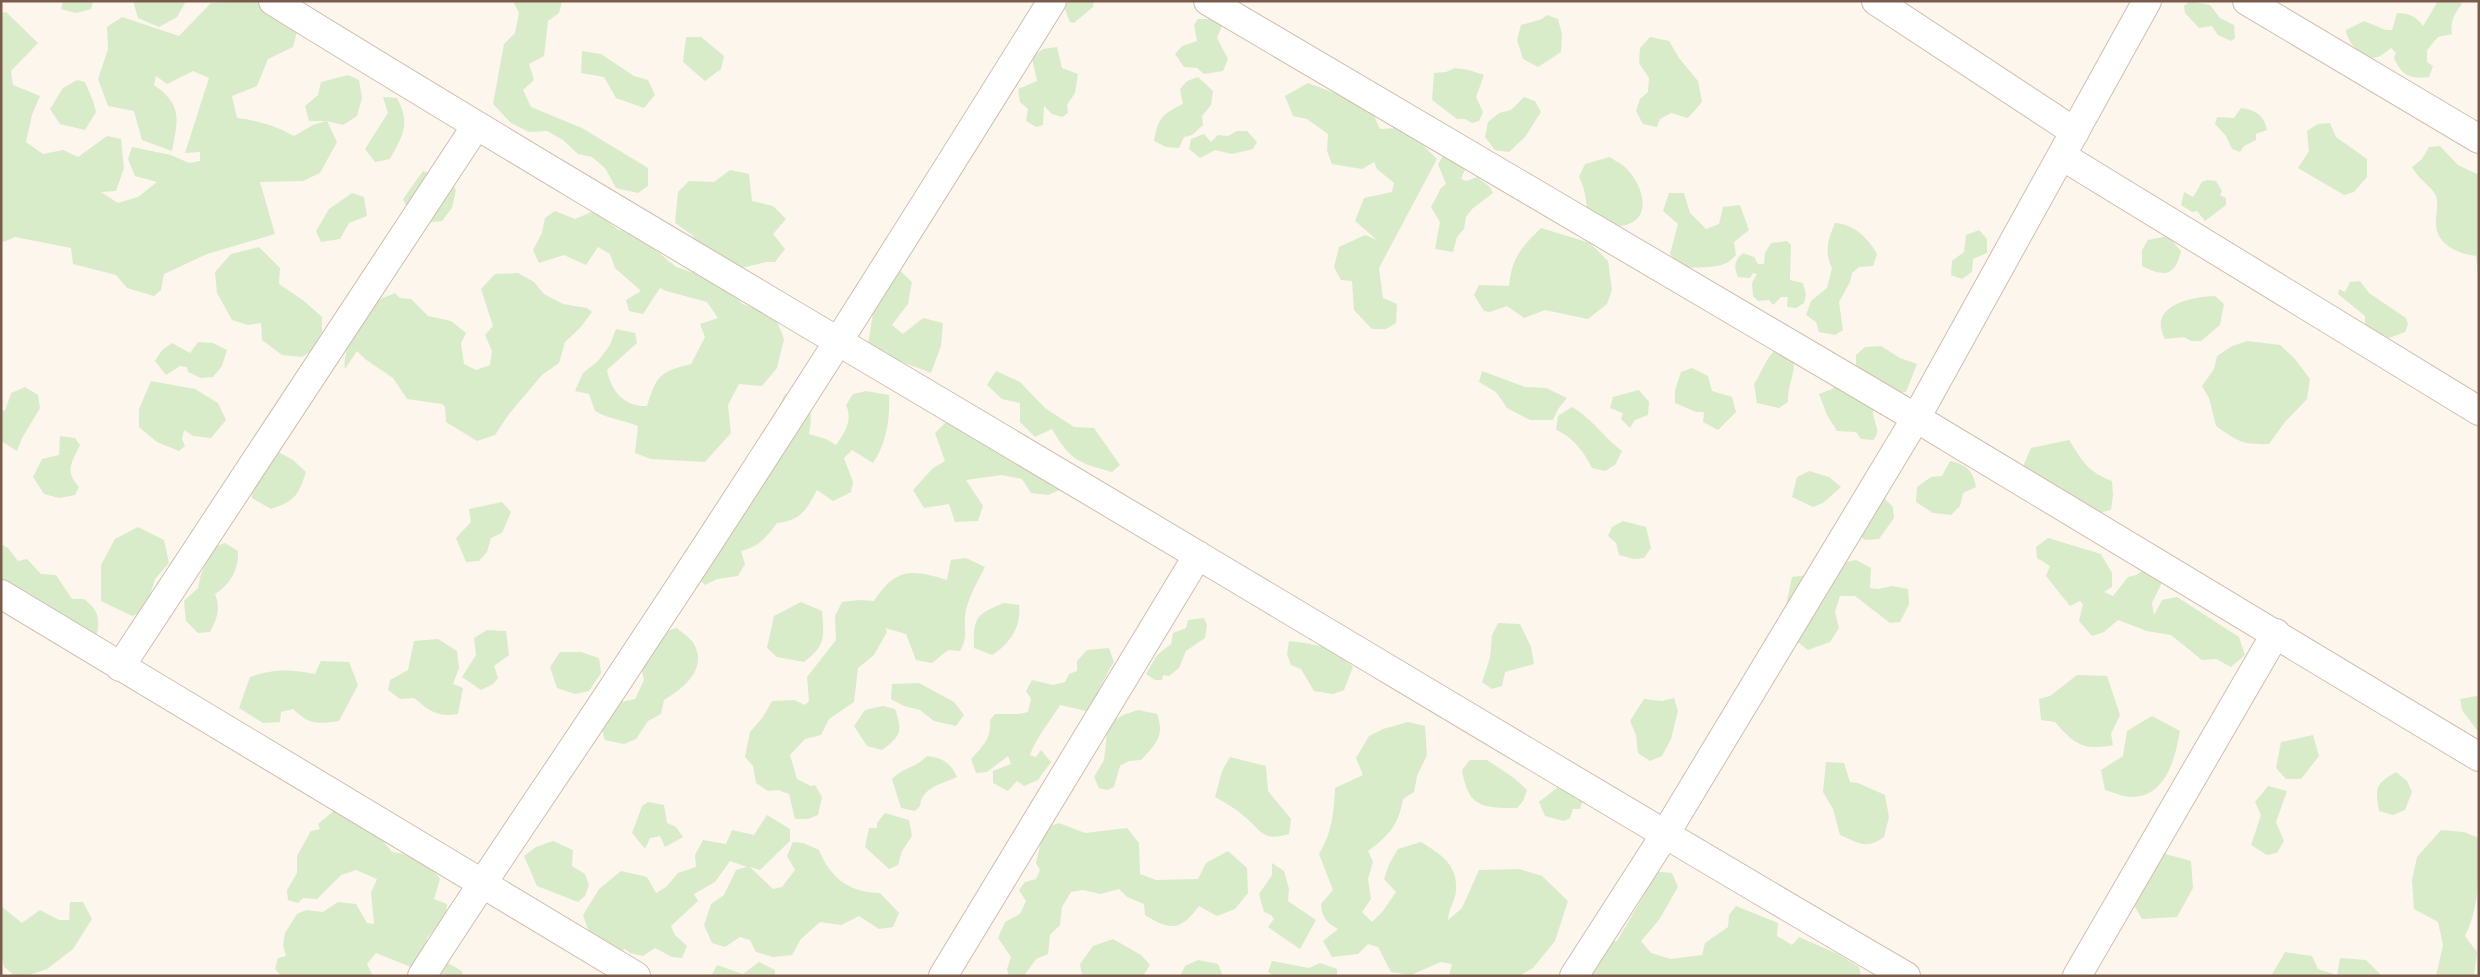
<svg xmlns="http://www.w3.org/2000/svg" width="2480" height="977" viewBox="0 0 2480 977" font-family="Quicksand,sans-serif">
  <rect width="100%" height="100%" fill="#fdf6ec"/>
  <path fill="#d8ecc9" d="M 63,1 L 93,1 L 91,9 L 76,13 L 61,9 Z
    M 133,1 L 186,1 L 177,17 L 159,27 L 138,18 Z
    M 247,1 L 274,5 L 298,28 L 293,47 L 268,59 L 257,86 L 232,96 L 237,118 C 257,120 276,126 294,136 L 313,125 L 326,121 L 309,121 L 305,106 L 318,95 L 321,82 L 348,75 L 359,80 L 362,98 L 357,116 L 343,125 L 327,121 L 337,142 L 320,173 L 303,181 L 260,182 L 275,234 L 207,254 L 164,274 L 161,290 L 154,296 L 127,288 L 116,275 L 73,264 L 71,248 L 15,237 L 1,243 L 1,13 L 6,12 L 38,43 L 11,71 L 13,85 L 40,96 L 32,115 L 26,142 L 43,154 L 63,150 L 78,157 L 107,136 L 121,139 L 124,168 L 116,191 L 101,192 L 118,203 L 138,197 L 157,182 L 135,176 L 128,159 L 132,147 L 171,155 L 189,163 L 200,161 L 200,152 L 185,153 L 209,78 L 193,71 L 167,84 L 156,76 L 154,85 C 183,105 178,120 172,151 L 142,140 L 134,111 L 108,106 L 98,79 L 108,49 L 107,27 L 122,17 L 179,36 L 211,3 Z
    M 513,1 L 562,1 L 559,13 L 548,21 L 544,56 L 529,64 L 534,80 L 523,90 L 531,107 L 582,128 L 648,168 L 648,186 L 638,193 L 616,188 L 605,168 L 592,157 L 578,154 L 563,140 L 547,131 L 529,132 L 511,123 L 493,104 L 504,44 L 515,33 L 519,13 Z
    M 1069,1 L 1094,1 L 1093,7 L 1074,23 L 1070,22 L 1064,7 Z
    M 2190,1 L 2210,5 L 2220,18 L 2234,25 L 2235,38 L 2231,41 L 2218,35 L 2212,26 L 2199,28 L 2185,13 L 2184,6 Z
    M 2438,1 L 2459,1 L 2462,4 C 2454,14 2450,22 2452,34 L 2438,37 L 2427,50 L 2427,62 L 2433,66 L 2429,77 C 2410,79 2402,76 2394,58 L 2396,53 L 2391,48 C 2387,51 2382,55 2378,57 C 2363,62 2347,42 2346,30 L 2364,21 L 2386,30 L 2392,30 L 2397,13 C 2409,13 2416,16 2423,26 Z
    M 1547,15 L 1558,19 L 1562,34 L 1561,52 L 1538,67 L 1523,59 L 1517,40 L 1521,25 L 1542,19 Z
    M 1198,19 L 1215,19 L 1222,26 L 1217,38 L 1228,59 L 1223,71 L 1204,74 L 1197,68 L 1184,67 L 1175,54 L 1182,46 L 1197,41 L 1194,25 Z
    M 686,37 L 701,37 L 724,56 L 721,69 L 705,81 L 683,62 Z
    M 1650,37 L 1669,41 L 1679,58 L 1698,81 L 1702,102 L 1688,118 L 1671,113 L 1660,119 L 1657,127 L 1643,124 L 1636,111 L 1640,99 L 1648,92 L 1649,78 L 1639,63 L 1640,48 Z
    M 1057,47 L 1062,68 L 1078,74 L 1075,93 L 1067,105 L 1068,113 L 1062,117 L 1052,114 L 1044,106 L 1043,125 L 1036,127 L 1026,121 L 1028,109 L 1020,102 L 1018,89 L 1037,81 L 1032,58 L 1043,49 Z
    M 582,51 L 601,54 L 634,76 L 648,80 L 655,95 L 644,108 L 616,98 L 604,77 L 581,73 Z
    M 1455,68 L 1469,70 L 1484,75 L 1476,97 L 1483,112 L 1479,121 L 1472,123 L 1465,119 L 1457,119 L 1432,100 L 1434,73 L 1446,72 Z
    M 1198,77 L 1213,91 L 1211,105 L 1202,116 L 1203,125 L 1192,135 L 1184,137 L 1179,148 L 1166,147 L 1154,141 C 1158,118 1162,114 1183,104 L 1180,89 L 1187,81 Z
    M 77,80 L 85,82 L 93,101 L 96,112 L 85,130 L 60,124 L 50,109 L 63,88 Z
    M 1308,83 L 1348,98 L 1372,111 L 1380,129 L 1397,128 L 1424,146 L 1437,159 L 1379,268 L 1383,298 L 1397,304 L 1396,323 L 1386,329 L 1372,329 L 1354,310 L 1352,281 L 1341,280 L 1334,267 L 1339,247 L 1365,235 L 1377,240 L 1355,221 L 1364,198 L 1392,192 L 1394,183 L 1377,169 L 1374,162 L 1362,169 L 1332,164 L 1327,151 L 1328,134 L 1307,119 L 1293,116 L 1285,96 Z
    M 383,97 L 397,98 C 411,125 403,134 390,159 L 375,162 L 365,149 L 388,113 Z
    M 1524,97 L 1535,101 L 1541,112 L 1525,137 L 1509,152 L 1495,150 L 1485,137 L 1488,122 L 1499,113 L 1511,110 Z
    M 2241,108 C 2256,110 2264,115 2267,130 L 2256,134 L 2256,140 L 2244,146 L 2240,152 L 2232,149 L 2226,136 L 2215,124 L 2217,117 L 2234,118 Z
    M 2330,123 L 2336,137 L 2367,159 L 2367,177 L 2354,192 L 2344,195 L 2298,168 L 2309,151 L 2307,131 L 2318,124 Z
    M 1237,131 L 1247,131 L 1257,142 L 1253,149 L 1232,154 L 1215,150 L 1200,158 L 1189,149 L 1191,139 L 1204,134 L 1211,142 L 1218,135 L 1228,136 Z
    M 2440,146 L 2458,165 L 2479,175 L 2479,281 L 2476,256 C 2459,254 2437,245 2436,225 C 2435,215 2440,203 2435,194 C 2430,185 2418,179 2412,167 L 2422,159 L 2429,147 Z
    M 1443,156 L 1455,159 L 1466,167 L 1461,179 L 1467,181 L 1477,177 L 1490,187 L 1493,193 L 1472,209 L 1466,217 L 1464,229 L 1457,237 L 1453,252 L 1435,249 L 1440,222 L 1431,207 L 1441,188 L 1446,184 L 1438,164 Z
    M 1610,157 C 1615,161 1622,164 1626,168 C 1644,186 1654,221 1621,226 C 1612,228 1599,223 1590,221 C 1585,205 1587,191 1579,177 L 1585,164 Z
    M 730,170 L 749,174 L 752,201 L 773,206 L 786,219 L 773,234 L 785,249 L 775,262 L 766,262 L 738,269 L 704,254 L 692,235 L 675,223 L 678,192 L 689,181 L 714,182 Z
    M 423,171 L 450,179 L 456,190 L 452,208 L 442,221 L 421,223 L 410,214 L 403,199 Z
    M 2207,180 L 2216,181 L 2222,191 L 2220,195 L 2226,198 L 2226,205 L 2205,221 L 2197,211 L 2192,212 L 2181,205 L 2184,192 L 2193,197 L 2202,182 Z
    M 352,193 L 364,197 L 367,216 L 349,223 L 340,239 L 321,242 L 316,231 L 329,209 Z
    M 1669,193 L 1684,193 L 1690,213 L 1706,229 L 1719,224 L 1723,207 L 1740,205 L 1749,230 L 1734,242 L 1736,255 C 1724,271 1702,266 1683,268 L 1670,254 L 1678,224 L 1663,211 Z
    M 555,211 L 575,219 L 594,211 L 619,230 L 643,234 L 657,251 L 676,267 L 713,279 L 743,304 L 765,312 L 777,321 L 784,339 L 777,368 L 762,386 L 739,384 L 728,405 L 731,433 L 705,462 L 651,459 L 635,453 L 638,426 C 623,420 609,419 595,411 L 589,394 L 575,391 L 583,373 L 598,361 L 610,345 L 616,329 L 635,333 L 637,343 L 607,370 C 611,392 625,407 647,406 C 657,375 659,372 691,364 L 705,337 L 700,324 L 718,318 L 707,302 L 666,291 L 660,288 L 643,314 L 629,311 L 626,300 L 641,291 L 615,268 L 610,254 L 598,247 L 586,265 L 564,255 L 539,263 L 533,250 L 542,233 L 545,218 Z
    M 1835,223 C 1854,224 1868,238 1877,254 L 1873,266 L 1859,267 L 1852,273 L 1850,282 L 1839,302 L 1843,330 L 1835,335 L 1819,332 L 1816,322 L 1806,315 L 1811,301 L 1827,288 L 1832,268 C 1824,252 1828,239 1835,223 Z
    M 1541,228 L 1590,243 L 1608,261 L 1612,290 L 1607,304 L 1588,319 L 1545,310 L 1524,318 L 1507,306 L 1490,312 L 1484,311 L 1474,295 L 1479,285 L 1509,286 C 1512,257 1521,248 1541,228 Z
    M 1979,230 L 1987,239 L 1987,253 L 1973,259 L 1972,272 L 1962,279 L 1951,275 L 1952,261 L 1964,252 L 1966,235 Z
    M 2168,236 L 2181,251 C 2175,277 2164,277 2142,266 L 2142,250 L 2148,240 Z
    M 1787,241 L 1791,245 L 1790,280 L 1803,283 L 1806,295 L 1804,303 L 1796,308 L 1787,307 L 1788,297 L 1781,297 L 1773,305 L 1769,300 L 1758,301 L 1753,296 L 1752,283 L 1757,274 L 1753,273 L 1750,278 L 1738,277 C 1733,266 1735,260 1743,253 L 1754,257 L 1758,264 L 1764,264 L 1765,253 L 1771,243 Z
    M 259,247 L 280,268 L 279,284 L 304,301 L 322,317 L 322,332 L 311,351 L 302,357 L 282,355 L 262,340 L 261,323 L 248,325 L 232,320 L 217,293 L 215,272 L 231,254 Z
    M 896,267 L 912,282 L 908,304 L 892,325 L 903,334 L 923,318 L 943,323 L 941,346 L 931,373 L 889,357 L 867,351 L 873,313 L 866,284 Z
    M 518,273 L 534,282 L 544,294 L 563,304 L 587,308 L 592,312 L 580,328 L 565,342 L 559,363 L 542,375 L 509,414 L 495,435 L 477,441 L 446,422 L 445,407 L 442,404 L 407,399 L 393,378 L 365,359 L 357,351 L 345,369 C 341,352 361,316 373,304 C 378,299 388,296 395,293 L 400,298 L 411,299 L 428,316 L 451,321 L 466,333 L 461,343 L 464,364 L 476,370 L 490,365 L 492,351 L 485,335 L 493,326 L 481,289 L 495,274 Z
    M 2360,281 L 2369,293 L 2406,318 L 2408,324 L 2405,332 L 2389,338 L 2365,327 L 2365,316 L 2338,294 L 2339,289 L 2345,292 L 2350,282 Z
    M 2215,296 L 2224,304 L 2220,325 L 2201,341 L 2191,341 L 2184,337 L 2165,339 C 2147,306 2190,297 2215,296 Z
    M 2247,341 L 2280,345 L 2295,359 L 2310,379 L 2307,399 L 2285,422 L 2269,444 C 2243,445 2237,441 2216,426 L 2209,398 L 2202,386 L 2214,369 L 2217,356 L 2232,346 Z
    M 198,342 L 213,343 L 227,350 L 222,366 L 213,377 L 201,378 L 188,372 L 187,367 L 180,366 L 166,375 L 155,361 L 162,350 L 172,343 L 190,353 Z
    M 1881,346 L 1900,358 L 1917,364 L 1906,392 C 1897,392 1890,393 1886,383 L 1878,385 L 1856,369 L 1856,355 L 1865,347 Z
    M 1775,350 L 1793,355 C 1797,373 1787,383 1788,402 L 1779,408 L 1757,403 L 1754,384 C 1762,372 1765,360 1775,350 Z
    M 1692,368 L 1708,376 L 1712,391 L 1732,397 L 1736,412 L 1718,430 L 1703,422 L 1704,412 L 1696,412 L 1675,403 L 1675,390 L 1681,372 Z
    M 996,371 L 1020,382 L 1045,408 L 1074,427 L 1094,428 L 1120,465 L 1112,472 C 1078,463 1070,460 1052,429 L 1035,437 L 1020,422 L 1020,403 L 1002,399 L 987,385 Z
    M 1482,371 L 1525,387 L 1546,388 L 1567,398 L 1558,409 L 1553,420 L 1530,420 L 1507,408 L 1496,392 L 1479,382 Z
    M 1842,379 L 1873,396 C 1874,403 1872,411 1874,418 C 1876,428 1881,431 1873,440 L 1861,439 L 1856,432 L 1837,431 L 1827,415 L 1819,394 L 1832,389 Z
    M 151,381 L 195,389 L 218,403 L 226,420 L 211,438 L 193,436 L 184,430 L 182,439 L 185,446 L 179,451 L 157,442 L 139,427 L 139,409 Z
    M 25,387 L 38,395 L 40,408 L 22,438 L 17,451 L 1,441 L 1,409 L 5,411 L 11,393 Z
    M 1639,390 L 1649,402 L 1648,415 L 1635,420 L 1630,428 L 1621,419 L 1623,413 L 1610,408 L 1613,397 Z
    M 866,391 L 889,395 C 890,419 887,442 873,463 L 852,450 L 844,458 L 853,482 L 851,492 L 833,501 L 817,490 C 806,510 802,520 777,523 C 766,538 759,546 741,551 L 745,564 L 738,576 L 717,579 L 705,585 L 699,580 L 782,414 L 779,406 L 785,394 L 800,392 C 813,404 812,418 809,434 L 826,439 L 836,445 C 845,432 853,420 846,405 L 853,394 Z
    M 1572,407 C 1594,420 1603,437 1622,451 L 1615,465 L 1605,471 L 1592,468 C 1585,453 1572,436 1556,430 L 1558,416 Z
    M 949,419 L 1005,430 L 1007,459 L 1024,468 L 1066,469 L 1060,490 L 1048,495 L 1031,493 L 1022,479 L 1002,475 L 966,480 L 983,506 L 978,521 L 955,522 L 949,504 L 924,508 L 913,490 L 933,468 L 945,461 L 935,433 Z
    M 60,436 L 75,438 L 80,445 C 72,462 64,471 79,487 L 75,495 L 59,498 L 44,494 L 33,477 L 42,459 L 59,455 Z
    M 2069,440 C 2083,462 2087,471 2112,481 L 2113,495 L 2111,510 L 2089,515 L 2025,477 L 2024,464 L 2031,448 Z
    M 275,450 L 293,460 L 306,472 C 298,496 295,501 271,509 L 252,498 L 249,467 Z
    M 1950,461 C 1967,465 1973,470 1976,487 L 1963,493 L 1960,506 L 1951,515 L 1933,513 L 1916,502 L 1917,487 L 1931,477 L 1942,476 Z
    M 1809,471 L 1829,477 L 1841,487 L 1823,503 L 1813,507 L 1792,497 L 1797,477 Z
    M 1881,495 L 1893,507 L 1894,518 L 1879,539 L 1865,540 L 1854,531 Z
    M 502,502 L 511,512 L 502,533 L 491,538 L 487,552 L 479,561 L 466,562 L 456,538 L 471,522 L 469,509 Z
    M 1623,521 L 1646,527 L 1651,548 L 1644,558 L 1634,559 L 1619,555 L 1616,543 L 1608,536 L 1612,527 Z
    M 138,527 L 164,540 L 169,563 L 155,579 L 145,611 L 132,616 L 101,601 L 101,565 L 115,539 Z
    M 2048,538 L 2101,554 L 2112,573 L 2112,587 L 2104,592 L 2113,596 L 2128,577 L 2136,575 L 2150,566 L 2166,574 L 2152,603 L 2154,615 L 2162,600 L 2177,597 L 2239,637 L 2245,655 L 2231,667 L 2216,659 L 2202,660 L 2171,635 L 2147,631 L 2118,620 L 2104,632 L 2092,636 L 2079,621 L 2083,604 L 2080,601 L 2070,606 L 2046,576 L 2050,566 L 2037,558 L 2036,547 Z
    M 225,543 L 238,551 C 239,569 230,585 215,594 C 221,608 217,619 210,632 L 198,633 L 186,621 L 184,601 L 198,588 L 201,574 L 214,547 Z
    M 1,544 L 8,548 L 18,561 L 27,559 L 41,574 L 56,575 L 72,599 L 84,599 C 98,610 100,617 97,634 L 84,639 L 1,589 Z
    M 966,558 L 985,567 C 977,583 967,599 965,616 C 964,632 968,637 960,651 L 948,650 L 932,663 L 916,660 L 906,634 L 885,628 L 887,632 L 874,655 L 858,668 L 854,702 L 829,719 L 821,735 L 805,739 L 790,755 L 797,779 L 811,786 L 815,785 L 822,797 L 818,815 L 808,819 L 795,819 L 789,794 L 778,790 L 768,791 L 756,783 L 753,766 L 745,757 L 750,732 L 763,717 L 772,701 L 794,700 L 805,705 L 809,701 L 807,677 L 836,640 L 835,616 L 842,602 L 860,600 L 874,601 C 896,568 911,569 947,580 L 951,560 Z
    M 1856,560 L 1871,568 L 1870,588 L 1878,589 L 1892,586 L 1908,589 L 1909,604 L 1900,622 L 1890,623 L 1855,596 L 1840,596 L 1835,612 L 1839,628 L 1830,642 L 1808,650 L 1787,634 L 1785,610 L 1792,577 L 1832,572 L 1845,562 Z
    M 801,602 L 822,611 C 824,637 826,645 804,662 L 777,657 L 767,648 L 774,616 Z
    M 1004,603 L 1019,605 C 1022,625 1010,644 992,655 L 974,648 C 973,618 976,614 1004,603 Z
    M 1204,618 L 1207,625 L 1205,638 L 1186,651 L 1179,668 L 1169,676 L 1163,675 L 1162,680 L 1155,680 L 1146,674 L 1157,655 L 1171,644 L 1173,633 L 1186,628 L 1188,620 Z
    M 1498,623 L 1520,624 L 1531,647 L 1534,664 L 1505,672 L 1502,686 L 1492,689 L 1482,682 L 1490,658 L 1492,635 Z
    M 677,628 C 682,633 691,638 694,644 C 708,669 683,689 664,700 L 661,714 L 648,721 L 636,739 L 624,744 L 605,740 L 599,720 L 616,703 L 635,699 L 644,680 L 640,663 L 664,632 Z
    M 487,630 L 506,631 L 509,655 L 494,666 L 498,678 L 493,684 L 481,690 L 462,677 L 476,655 L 474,638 Z
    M 438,639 L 457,651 L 459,668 L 453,684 L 463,688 L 458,714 C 438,718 428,710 414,698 L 400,699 L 388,690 L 390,680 L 408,670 L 414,641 Z
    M 1289,641 C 1315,644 1335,646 1353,667 L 1344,690 L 1333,694 L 1314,691 L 1301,669 L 1291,665 L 1287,654 Z
    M 1109,648 L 1114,662 C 1103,679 1098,696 1086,711 L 1060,705 C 1050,722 1037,736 1030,755 L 1036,757 L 1041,750 L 1051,762 L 1038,780 L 1024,786 L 1017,781 L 1008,791 L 993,783 L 993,771 L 1011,764 L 1008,756 L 987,772 L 976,773 L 971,759 C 983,746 992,738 990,720 L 995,714 L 1019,714 L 1028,712 L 1031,699 L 1026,691 L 1032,680 L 1053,685 L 1065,682 L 1069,674 L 1077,671 L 1077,661 L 1087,650 Z
    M 560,652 L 581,652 L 599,658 L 601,673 L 589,691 L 575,694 L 557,688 L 550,667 Z
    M 321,661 L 349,662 L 358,685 L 339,721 C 316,724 310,725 293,709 L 281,712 L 280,722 L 263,723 L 239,708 L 250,677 C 274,669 289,669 315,674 Z
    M 2077,675 L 2107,676 L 2120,715 L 2111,734 L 2113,745 C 2083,751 2074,744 2055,722 L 2041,720 L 2039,699 L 2050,696 Z
    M 919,683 L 954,702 L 964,715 L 956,726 L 934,721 L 920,710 L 904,706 L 891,699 L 892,684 Z
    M 2476,696 L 2479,697 L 2479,733 L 2462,710 L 2460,699 Z
    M 1674,698 L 1678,711 L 1671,739 L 1662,756 L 1650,761 L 1638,753 L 1636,735 L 1630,721 L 1644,699 L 1662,701 Z
    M 883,706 L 895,709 C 903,731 901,736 882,750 L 867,746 L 854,726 L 865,710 Z
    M 1138,710 L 1157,714 C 1165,736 1156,744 1141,760 L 1129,761 L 1120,766 L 1114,787 L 1107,790 L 1099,788 L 1094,777 L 1104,760 L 1108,724 L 1123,715 Z
    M 2152,716 L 2180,731 C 2175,759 2166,797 2131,797 C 2123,797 2113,792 2105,790 L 2101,770 L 2123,756 L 2127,731 Z
    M 1408,722 L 1425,726 L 1427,755 L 1417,776 L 1414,792 L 1403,799 C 1399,824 1389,836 1368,851 L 1373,862 L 1368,879 L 1371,899 L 1362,912 L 1372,922 L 1383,911 L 1396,892 L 1384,879 L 1389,864 L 1398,849 L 1421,842 C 1440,854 1458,864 1456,890 C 1456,900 1448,909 1448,920 L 1462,908 L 1479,870 L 1519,869 L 1542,876 L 1568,901 L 1555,941 L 1533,968 L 1519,976 L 1449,976 L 1452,964 L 1441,962 L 1411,975 L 1391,972 L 1378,947 L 1368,944 L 1358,954 L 1332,957 L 1323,941 L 1338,929 C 1327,923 1322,918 1321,904 L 1333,890 L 1319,854 C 1332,833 1334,812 1335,788 L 1363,775 L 1356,758 L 1369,736 L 1383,729 Z
    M 2313,735 L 2319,756 L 2301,779 L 2286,779 L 2276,768 L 2281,742 Z
    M 927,756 C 943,758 951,763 957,777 C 942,784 922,787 920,806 L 915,811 L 901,808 L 892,779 C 905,766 914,769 927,756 Z
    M 1230,757 L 1266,766 L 1268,791 L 1291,819 L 1289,834 C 1262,842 1262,831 1245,817 C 1236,809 1226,803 1215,797 L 1222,771 Z
    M 1470,760 L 1487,760 L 1514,778 L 1527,790 L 1523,801 L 1517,808 C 1483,808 1468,808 1462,770 Z
    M 1826,762 L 1844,763 L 1850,782 L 1858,783 L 1885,795 L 1889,817 L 1884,837 C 1866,850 1859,843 1840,835 L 1833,809 L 1823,792 Z
    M 2396,772 L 2407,781 L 2412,792 L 2405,810 L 2393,815 L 2379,811 C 2375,788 2375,784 2396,772 Z
    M 1563,783 L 1584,797 L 1580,809 L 1573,809 L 1570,818 L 1564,821 L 1545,816 L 1539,802 Z
    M 2268,786 L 2287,791 L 2276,822 L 2284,841 L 2277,853 L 2267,855 L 2251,845 L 2261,815 L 2255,802 Z
    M 648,802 L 664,805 L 667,823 L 676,827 L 683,837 L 665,847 L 660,836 L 650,838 L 645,849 L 632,833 L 642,806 Z
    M 335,810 L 381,826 L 384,842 L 392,852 C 413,855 427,860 440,879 L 434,899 L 447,904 L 446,916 L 427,938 L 426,949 L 421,960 L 411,967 L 376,953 L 367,964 L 373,976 L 281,976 L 275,969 L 278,958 L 286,956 L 283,945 L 285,933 L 297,914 L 306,910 L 323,912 L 338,902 L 356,904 L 367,923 L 374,924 L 371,893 L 377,879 L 356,870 L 341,875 L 317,899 L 303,898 L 298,903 L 288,900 L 287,890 L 297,873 L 297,856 L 311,831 L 320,829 L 318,824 Z
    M 885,813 L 909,820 L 912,836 L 902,851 L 898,865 L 889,869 L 865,847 L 869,828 L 877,828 L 877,823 Z
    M 767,815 L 790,829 L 790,841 L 760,870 L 750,867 L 773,889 L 782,887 L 795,870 L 787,856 L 793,842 L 803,843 L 819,850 C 831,879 849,892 880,893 L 899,913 L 893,927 L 879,929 L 859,916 L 841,925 L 820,922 L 801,939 L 792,955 L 773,957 L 756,952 L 750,940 L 740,937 L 725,947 L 712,943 L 704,925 L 711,904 L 724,895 L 736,870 L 747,867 L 730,861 L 715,882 L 694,894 L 698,901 L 671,926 L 675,935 L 687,946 L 682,958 L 672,957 L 655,948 L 643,956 L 630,953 L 625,949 L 616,953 L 592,940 L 583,915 L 599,889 L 621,871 L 647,877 L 656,893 L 666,887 L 678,873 L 696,867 L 695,855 L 703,840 L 726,844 L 732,830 L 754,835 Z
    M 1059,823 L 1085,833 L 1127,828 L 1139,843 L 1140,874 L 1156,880 L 1198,879 L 1206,863 L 1228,851 L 1247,868 L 1248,893 L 1235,909 L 1217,916 L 1199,906 C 1181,931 1170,931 1145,915 L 1144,904 L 1127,897 L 1119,889 L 1100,894 L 1083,890 L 1071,892 L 1062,907 L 1060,925 L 1050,935 L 1048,954 L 1036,959 L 1024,976 L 1009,976 L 1007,969 L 1011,957 L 998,938 L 1005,922 L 1020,914 L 1026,901 L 1019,890 L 1025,882 L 1036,879 L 1040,870 L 1036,863 L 1044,828 Z
    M 2441,830 L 2464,832 L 2479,838 C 2479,872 2480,906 2465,936 L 2477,952 L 2474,976 L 2436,976 L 2443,945 L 2438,922 L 2414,909 L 2412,880 L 2417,857 Z
    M 553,841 L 573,850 L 572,866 L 585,874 L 589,885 L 585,896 L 578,902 L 537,886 L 524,856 L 536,847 Z
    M 2162,853 L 2191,861 L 2193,888 L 2177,917 L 2142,919 L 2128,895 Z
    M 1272,863 L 1284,871 L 1289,889 L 1288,901 L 1316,920 L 1300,949 L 1268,927 L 1274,919 L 1271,915 L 1264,912 L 1259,894 L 1272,875 Z
    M 1651,871 L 1672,873 L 1678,887 L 1659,920 L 1641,941 L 1651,953 L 1671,959 L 1702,955 L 1705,943 L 1728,927 L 1729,915 L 1736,906 L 1778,923 L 1777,936 L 1792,945 L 1799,937 L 1838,954 L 1859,967 L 1861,976 L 1574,976 L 1598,945 L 1617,941 L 1644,895 L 1644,875 Z
    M 70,902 L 83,902 L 92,919 L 73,949 L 47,969 L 26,976 L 15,976 L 4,967 L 1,953 L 1,906 L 22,923 L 40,910 L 59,920 L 69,920 Z
    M 1113,939 L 1141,955 L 1150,965 L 1143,976 L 1082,976 L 1080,964 L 1093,946 Z
    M 2285,952 L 2312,956 L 2318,969 L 2337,975 L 2340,958 L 2366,960 L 2382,976 L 2271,976 Z
    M 1198,960 L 1218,964 L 1223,976 L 1180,976 L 1185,966 Z
    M 1272,961 L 1309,968 L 1320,963 L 1337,969 L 1337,976 L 1274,976 L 1268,972 Z
    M 759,962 L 775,970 L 775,976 L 711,976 L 717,965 L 743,974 Z
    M 448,963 L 462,971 L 463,976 L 420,976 Z"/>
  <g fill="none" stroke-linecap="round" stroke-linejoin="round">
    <g stroke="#d1beb0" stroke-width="30">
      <path id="minor" d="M 273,1 C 579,190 890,371 1199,556 C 1434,696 1669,838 1906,976
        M 1208,1 L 1916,418 L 2479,757
        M 1876,1 L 2075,132
        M 2247,1 L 2479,139
        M 2062,156 L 2479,411
        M 1,594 L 636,976
        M 120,667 L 476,126
        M 422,976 C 492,866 567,759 638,650 C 780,436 916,219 1052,1
        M 943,976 L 1198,555
        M 1574,976 L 1664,836 L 1916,418 L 2147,1
        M 2077,976 L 2276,633"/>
    </g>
    <use href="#minor" stroke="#fff" stroke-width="28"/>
  </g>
  <rect width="2480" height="977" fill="none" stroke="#7a5c4d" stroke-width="5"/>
</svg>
